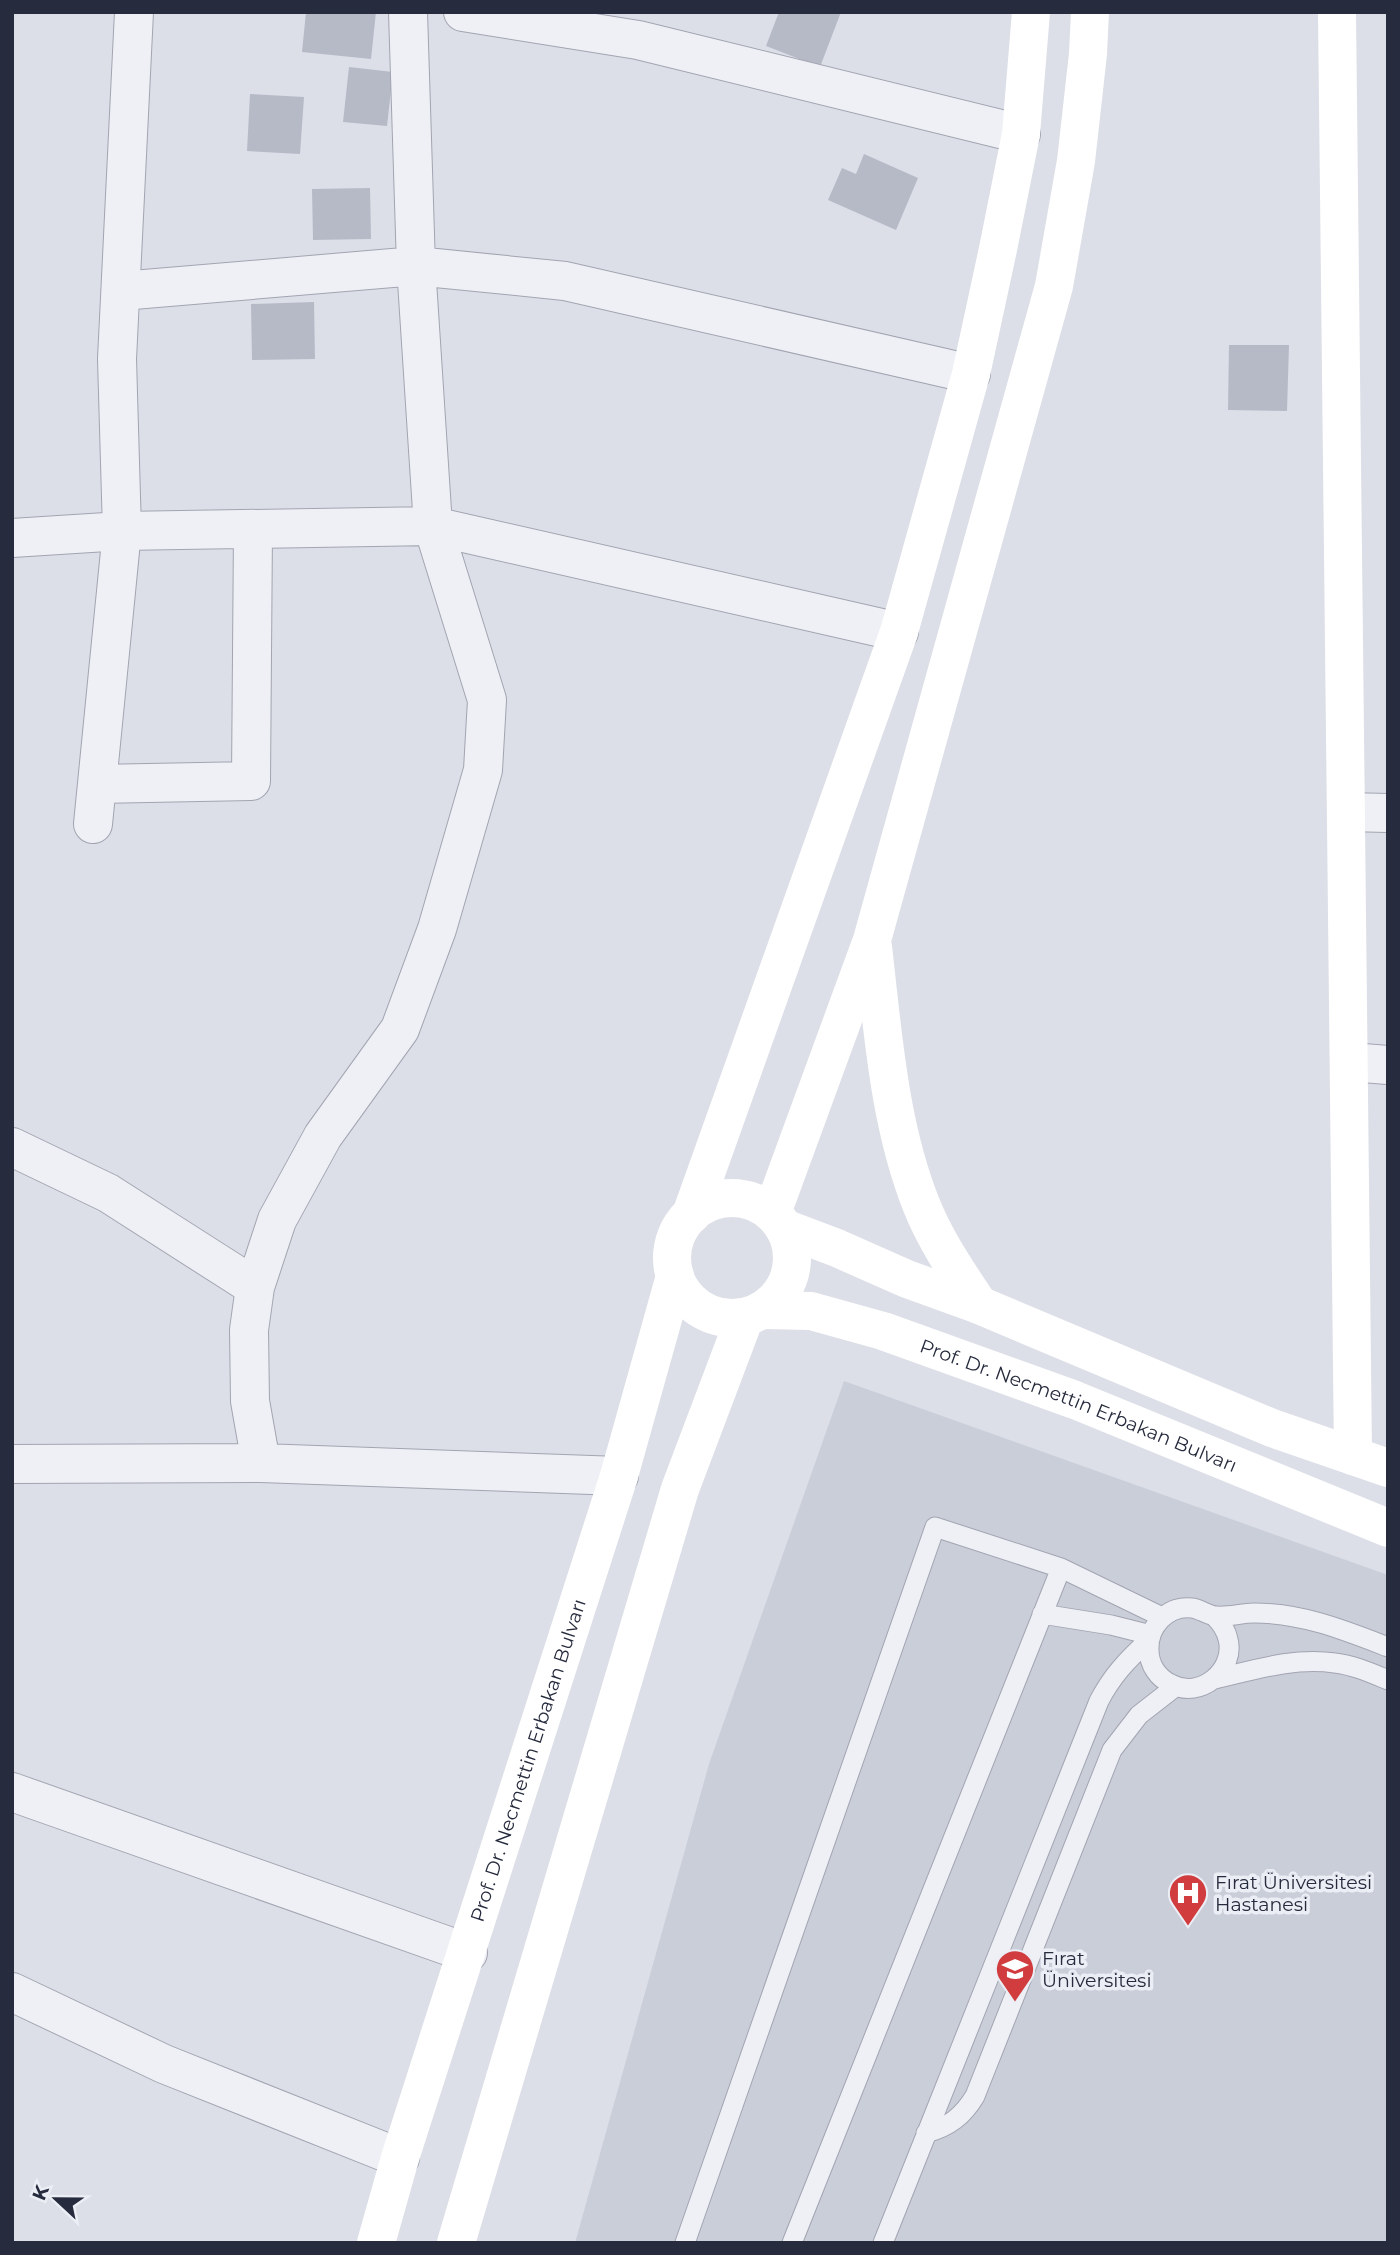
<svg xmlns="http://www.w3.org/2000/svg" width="1400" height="2255" viewBox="0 0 1400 2255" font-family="Montserrat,sans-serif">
  <rect width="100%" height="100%" fill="#dcdfe7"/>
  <path fill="#caced9" d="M 844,1381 L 1388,1575 L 1388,2243 L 575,2243 L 709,1764 Z"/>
  <path fill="#b6bac7" d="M 306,12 L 376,12 L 371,59 L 302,52 Z
    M 779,12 L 841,12 L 820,67 L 766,46 Z
    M 349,67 L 393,72 L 387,126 L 343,122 Z
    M 250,94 L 304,97 L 300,154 L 247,151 Z
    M 864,154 L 918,178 L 896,230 L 828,200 L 842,168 L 856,174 Z
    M 370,188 L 371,239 L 313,240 L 312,189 Z
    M 314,302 L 315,359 L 252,360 L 251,304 Z
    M 1229,345 L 1289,345 L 1287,411 L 1228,410 Z"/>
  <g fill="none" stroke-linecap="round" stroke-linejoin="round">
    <g stroke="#a2a5b1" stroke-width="21">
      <path id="lane" d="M 1042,1614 L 1111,1625 L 1151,1635
        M 1215,1617 C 1221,1623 1226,1630 1228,1639 C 1236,1670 1200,1700 1171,1684 C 1158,1678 1149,1665 1149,1650 C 1148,1627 1167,1605 1192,1608 C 1201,1609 1208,1616 1217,1616 C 1229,1617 1242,1613 1254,1613 C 1302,1613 1344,1630 1388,1647
        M 1215,1679 C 1254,1670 1294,1657 1335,1663 C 1353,1665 1371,1673 1388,1680
        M 926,2133 C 949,2127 963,2116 975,2096 L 1112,1750 L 1139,1715 L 1175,1687
        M 685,2243 L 935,1527 L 1061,1568 L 1162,1617
        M 792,2243 L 1061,1568
        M 883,2243 L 1099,1701 C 1112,1676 1127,1660 1148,1641"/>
    </g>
    <g stroke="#a2a5b1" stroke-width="40">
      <path id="street" d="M 463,12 L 638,40 L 1021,134
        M 121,291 L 416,266 L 565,281 L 971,374
        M 12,538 L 122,531 L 433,526 L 899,632
        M 97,784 L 251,781 L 253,529
        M 1347,812 L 1388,813
        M 93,824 L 122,531 L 117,359 L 134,12
        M 1350,1062 L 1388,1065
        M 12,1147 L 108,1193 L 255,1287
        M 261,1463 L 250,1401 L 249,1330 L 255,1287 L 277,1220 L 323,1136 L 400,1029 L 437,929 L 483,770 L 487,700 L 433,526 L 416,266 L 408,12
        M 12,1464 L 261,1463 L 619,1476
        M 12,1792 L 468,1953
        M 12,1992 L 164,2064 L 400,2158"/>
    </g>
    <use href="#lane" stroke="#eff0f5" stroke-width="19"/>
    <use href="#street" stroke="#eff0f5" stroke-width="38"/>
    <g stroke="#fff" stroke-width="38">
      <path d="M 1337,12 L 1353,1456"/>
      <path d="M 873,947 C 883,1033 889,1123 921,1204 C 935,1240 958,1273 979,1305"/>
      <circle cx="732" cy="1258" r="60"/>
      <path d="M 772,1213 L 872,940 L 1054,286 L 1076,161 L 1088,54 L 1090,12"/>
      <path d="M 691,1215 L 899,632 L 971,374 L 998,249 L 1021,134 L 1031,12"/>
      <path d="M 784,1228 L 837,1248 L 907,1279 L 979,1305 L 1272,1428 L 1388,1468"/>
      <path id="s1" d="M 763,1310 L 811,1311 L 883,1331 L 1075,1400 L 1388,1528"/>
      <path id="s2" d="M 376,2243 L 400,2158 L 619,1476 L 675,1276"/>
      <path d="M 456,2243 L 680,1489 L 745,1317"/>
    </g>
  </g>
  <defs>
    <g id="hospital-pin" transform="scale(2.0125)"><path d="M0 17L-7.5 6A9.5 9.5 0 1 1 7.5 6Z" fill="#d13c3e" stroke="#ebeef5"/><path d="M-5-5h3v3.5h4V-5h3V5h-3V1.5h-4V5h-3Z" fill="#fff"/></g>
    <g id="university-pin" transform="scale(2.0125)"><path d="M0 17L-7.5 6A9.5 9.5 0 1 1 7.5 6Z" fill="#d13c3e" stroke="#ebeef5"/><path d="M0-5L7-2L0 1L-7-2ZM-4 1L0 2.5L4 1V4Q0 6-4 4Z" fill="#fff"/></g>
  </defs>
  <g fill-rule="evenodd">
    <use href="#hospital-pin" x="1188" y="1893"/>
    <use href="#university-pin" x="1015" y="1969"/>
  </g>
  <g text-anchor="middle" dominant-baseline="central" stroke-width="7" stroke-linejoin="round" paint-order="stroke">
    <g font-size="19" fill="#262b3d" stroke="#ebeef5">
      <text stroke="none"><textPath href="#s1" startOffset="332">Prof. Dr. Necmettin Erbakan Bulvarı</textPath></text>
      <text stroke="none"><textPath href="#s2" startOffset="506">Prof. Dr. Necmettin Erbakan Bulvarı</textPath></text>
    </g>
    <g font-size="19" fill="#262b3d" stroke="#ebeef5" text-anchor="start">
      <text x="1215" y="1882">Fırat Üniversitesi<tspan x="1215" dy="22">Hastanesi</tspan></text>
      <text x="1042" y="1958">Fırat<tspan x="1042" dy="22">Üniversitesi</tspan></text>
    </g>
  </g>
  <rect width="1400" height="2255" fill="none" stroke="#262b3d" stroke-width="28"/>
  <g transform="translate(56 2199) rotate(292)" stroke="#ebeef5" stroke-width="5" paint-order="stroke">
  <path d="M0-5L12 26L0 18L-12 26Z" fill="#262b3d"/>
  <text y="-10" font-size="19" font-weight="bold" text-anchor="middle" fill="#262b3d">K</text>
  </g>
</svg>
